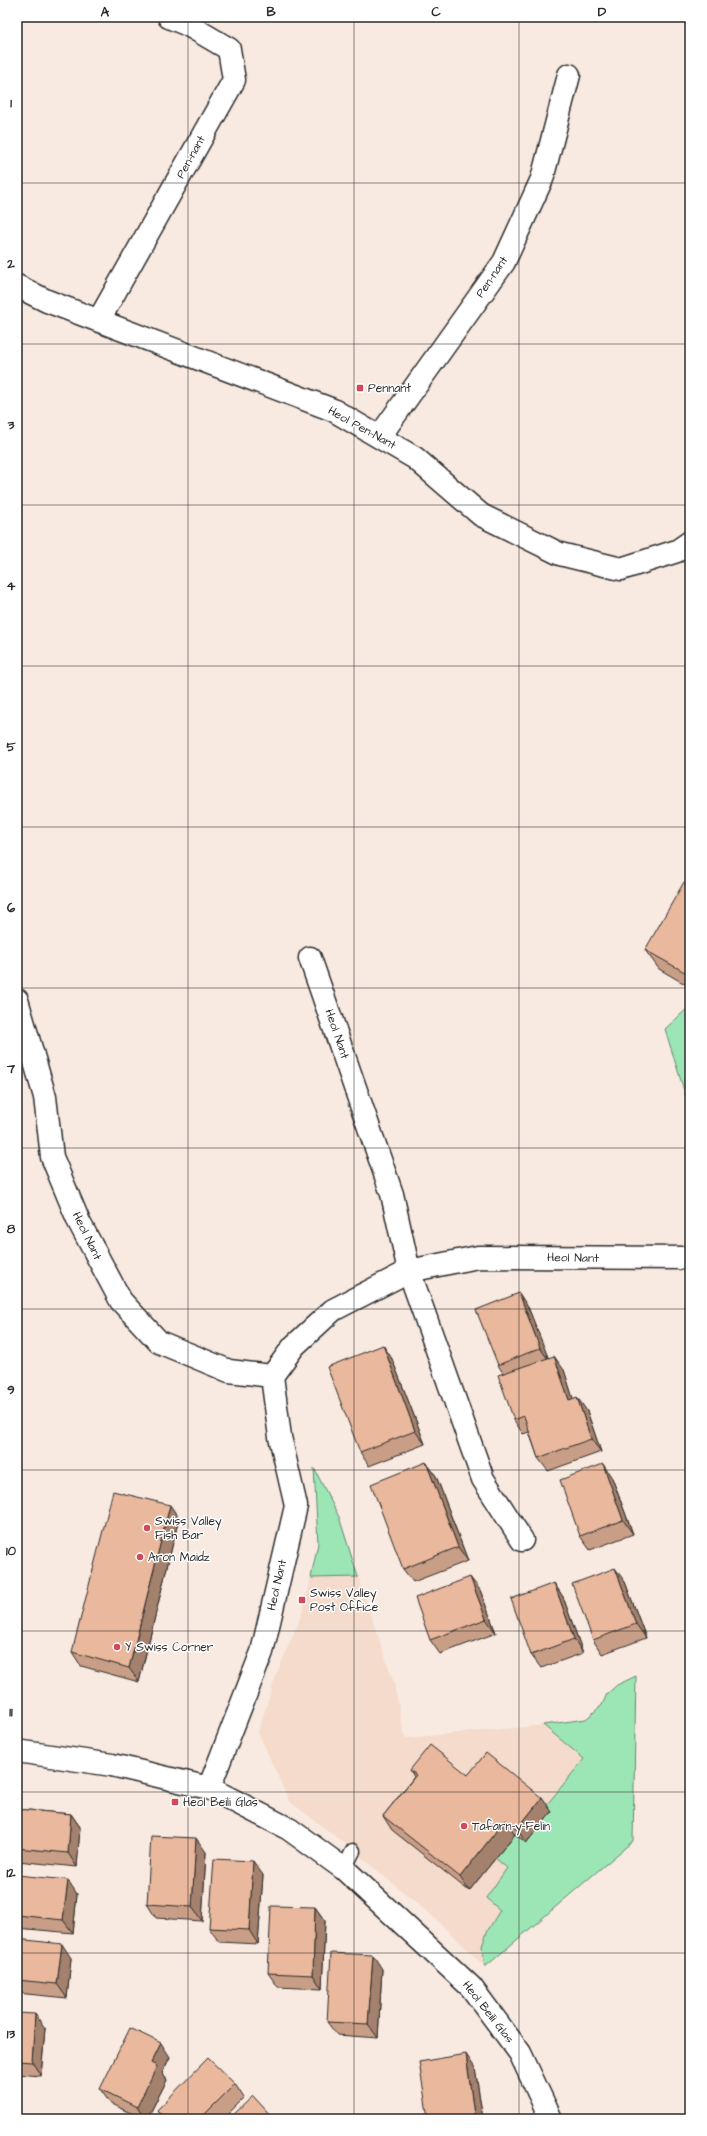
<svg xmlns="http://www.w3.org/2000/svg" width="707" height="2136" viewBox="0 0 707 2136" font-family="'Architects Daughter',sans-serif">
  <rect width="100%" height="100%" fill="#f9eae1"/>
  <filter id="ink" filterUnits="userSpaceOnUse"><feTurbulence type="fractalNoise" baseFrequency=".025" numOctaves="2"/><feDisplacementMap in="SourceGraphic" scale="8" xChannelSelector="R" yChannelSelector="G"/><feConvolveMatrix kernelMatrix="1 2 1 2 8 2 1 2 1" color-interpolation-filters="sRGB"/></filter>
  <g filter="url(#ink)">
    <path fill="#f4dbcc" d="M 358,1577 L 394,1683 L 405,1738 L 535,1726 L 586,1719 L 602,1705 L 607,1694 L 617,1685 L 636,1676 L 633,1841 L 485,1967 L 437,1920 L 339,1839 L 289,1801 L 258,1732 L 277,1673 L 303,1611 L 311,1578 Z"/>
    <path fill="#9ce6b5" stroke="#648870" d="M 690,1006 L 690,1110 L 665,1029 Z
      M 314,1468 L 339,1517 L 358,1577 L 311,1578 L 318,1543 Z
      M 636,1676 L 633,1841 L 485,1967 L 482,1946 L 487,1932 L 500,1910 L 486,1898 L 507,1868 L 495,1858 L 515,1834 L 527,1843 L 545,1807 L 584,1759 L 543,1725 L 586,1719 L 602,1705 L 607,1694 L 617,1685 Z"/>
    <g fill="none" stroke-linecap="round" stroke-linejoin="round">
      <g stroke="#2b2b2b" stroke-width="17">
        <path id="service" d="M 344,1869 L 353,1851"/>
      </g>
      <g stroke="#2b2b2b" stroke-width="25">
        <path id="minor" d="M 17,286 L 47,301 L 333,410 L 415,458 L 481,515 L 560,554 L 621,569 L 677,551 L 690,542
          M 99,320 L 234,80 L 229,49 L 188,25 L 169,17
          M 380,436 L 504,262 L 542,179 L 569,75
          M 310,958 L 392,1194 L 409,1271 L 483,1479 L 522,1540
          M 17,1000 L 45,1097 L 52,1157 L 79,1222 L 121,1301 L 159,1342 L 229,1371 L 272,1376
          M 17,1751 L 112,1765 L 209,1788 L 289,1829 L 344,1869 L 471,1987 L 520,2053 L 551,2119
          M 209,1788 L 262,1652 L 296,1506 L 280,1437 L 272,1376 L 294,1346 L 333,1310 L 409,1271 L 478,1257 L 690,1258"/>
      </g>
      <use href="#service" stroke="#fff" stroke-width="14"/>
      <use href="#minor" stroke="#fff" stroke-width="22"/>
    </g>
    <path fill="#c99e86" stroke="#2b2b2b" d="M 690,886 L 690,987 L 659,969 L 645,950 Z
      M 528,1307 L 548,1358 L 564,1370 L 573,1399 L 587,1411 L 601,1452 L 548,1471 L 538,1458 L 529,1432 L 523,1434 L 514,1420 L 503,1373 L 498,1365 Z
      M 383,1345 L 392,1359 L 425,1444 L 369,1466 L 360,1452 Z
      M 426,1462 L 436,1476 L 468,1561 L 413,1582 L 403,1569 Z
      M 612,1478 L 633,1534 L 590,1550 L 580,1536 Z
      M 179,1518 L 139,1682 L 81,1666 L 72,1652 Z
      M 625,1582 L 646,1638 L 602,1654 L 593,1640 Z
      M 554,1583 L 563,1597 L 583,1653 L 541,1668 L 531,1655 Z
      M 480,1590 L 496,1633 L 440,1654 L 430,1640 Z
      M 410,1770 L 468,1775 L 552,1812 L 526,1843 L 515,1834 L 469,1891 L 392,1830 L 383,1816 L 414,1777 Z
      M 17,1809 L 71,1814 L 80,1827 L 77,1867 L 17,1861 Z
      M 206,1852 L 202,1921 L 156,1918 L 147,1904 Z
      M 17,1875 L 77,1894 L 73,1933 L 17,1928 Z
      M 263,1875 L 258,1944 L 219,1942 L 209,1928 Z
      M 315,1907 L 325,1921 L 322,1989 L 278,1987 L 268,1973 Z
      M 17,1939 L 71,1958 L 67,1998 L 17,1993 Z
      M 382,1969 L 378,2038 L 337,2035 L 327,2022 Z
      M 17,2013 L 45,2028 L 41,2076 L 17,2074 Z
      M 170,2057 L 162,2073 L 167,2080 L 147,2119 L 143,2119 L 110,2103 L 100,2089 Z
      M 475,2068 L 483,2119 L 428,2119 Z
      M 235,2084 L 244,2098 L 223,2119 L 163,2119 L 157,2110 Z"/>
    <path fill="#a4816d" stroke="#2b2b2b" d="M 519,1293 L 528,1307 L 550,1362 L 540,1348 Z
      M 383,1345 L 392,1359 L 425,1444 L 415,1431 Z
      M 554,1356 L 564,1370 L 578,1414 L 569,1400 Z
      M 577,1397 L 587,1411 L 601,1452 L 591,1439 Z
      M 426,1462 L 436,1476 L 468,1561 L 458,1547 Z
      M 603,1464 L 612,1478 L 633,1534 L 623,1520 Z
      M 170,1505 L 179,1518 L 139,1682 L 129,1668 Z
      M 615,1568 L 625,1582 L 646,1638 L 636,1624 Z
      M 470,1577 L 480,1590 L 496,1633 L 486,1619 Z
      M 554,1583 L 563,1597 L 583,1653 L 574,1639 Z
      M 542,1798 L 552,1812 L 526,1843 L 517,1829 Z
      M 71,1814 L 80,1827 L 77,1867 L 68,1853 Z
      M 505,1820 L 515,1834 L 469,1891 L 460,1877 Z
      M 196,1838 L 206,1852 L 202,1921 L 192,1907 Z
      M 253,1861 L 263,1875 L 258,1944 L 249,1930 Z
      M 68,1880 L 77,1894 L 73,1933 L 63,1920 Z
      M 315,1907 L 325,1921 L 322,1989 L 313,1975 Z
      M 62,1944 L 71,1958 L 67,1998 L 57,1984 Z
      M 373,1955 L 382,1969 L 378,2038 L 368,2024 Z
      M 35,2014 L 45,2028 L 41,2076 L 32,2062 Z
      M 161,2043 L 170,2057 L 162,2073 L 167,2080 L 147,2119 L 145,2119 L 137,2107 L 151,2063 Z
      M 466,2054 L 475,2068 L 483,2119 L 477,2119 L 474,2115 Z"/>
    <path fill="#eab89c" stroke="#2b2b2b" d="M 684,882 L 690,886 L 690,975 L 645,950 Z
      M 519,1293 L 540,1348 L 498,1365 L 476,1310 Z
      M 383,1345 L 415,1431 L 360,1452 L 327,1367 Z
      M 554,1356 L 569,1400 L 577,1397 L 591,1439 L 538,1458 L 524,1416 L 514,1420 L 498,1375 Z
      M 426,1462 L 458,1547 L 403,1569 L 371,1484 Z
      M 603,1464 L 623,1520 L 580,1536 L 560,1480 Z
      M 113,1491 L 170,1505 L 129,1668 L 72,1652 Z
      M 615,1568 L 636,1624 L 593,1640 L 572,1584 Z
      M 470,1577 L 486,1619 L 430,1640 L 415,1598 Z
      M 554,1583 L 574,1639 L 531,1655 L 511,1599 Z
      M 430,1745 L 468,1775 L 486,1753 L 542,1798 L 517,1829 L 505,1820 L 460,1877 L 383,1816 L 416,1775 L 410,1770 Z
      M 17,1809 L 71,1814 L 68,1853 L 17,1848 Z
      M 151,1836 L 196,1838 L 192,1907 L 147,1904 Z
      M 214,1859 L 253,1861 L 249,1930 L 209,1928 Z
      M 17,1875 L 68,1880 L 63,1920 L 17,1915 Z
      M 271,1906 L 315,1907 L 313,1975 L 268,1973 Z
      M 17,1939 L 62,1944 L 57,1984 L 17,1980 Z
      M 331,1953 L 373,1955 L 368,2024 L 327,2022 Z
      M 17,2013 L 35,2014 L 32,2062 L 17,2061 Z
      M 130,2028 L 161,2043 L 151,2063 L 157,2066 L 137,2107 L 100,2089 Z
      M 466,2054 L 474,2115 L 452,2119 L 428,2119 L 419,2062 Z
      M 208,2058 L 235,2084 L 200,2119 L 166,2119 L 157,2110 Z
      M 253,2096 L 274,2119 L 229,2119 Z"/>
  </g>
  <path fill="none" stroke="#2b2b2b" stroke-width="1" stroke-opacity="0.55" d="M 188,17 L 188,2119M 354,17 L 354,2119M 519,17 L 519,2119M 17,183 L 690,183M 17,344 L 690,344M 17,505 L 690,505M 17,666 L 690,666M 17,827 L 690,827M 17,988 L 690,988M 17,1148 L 690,1148M 17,1309 L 690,1309M 17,1470 L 690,1470M 17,1631 L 690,1631M 17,1792 L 690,1792M 17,1953 L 690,1953"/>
  <g fill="#d1495b" stroke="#fff" stroke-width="1.5">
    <rect x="356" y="384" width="8" height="8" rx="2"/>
    <circle cx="147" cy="1528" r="4"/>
    <circle cx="140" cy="1557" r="4"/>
    <rect x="298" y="1596" width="8" height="8" rx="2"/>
    <circle cx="117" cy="1647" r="4"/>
    <rect x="171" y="1798" width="8" height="8" rx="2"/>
    <circle cx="464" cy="1826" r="4"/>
  </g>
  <g text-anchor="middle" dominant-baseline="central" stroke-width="3" stroke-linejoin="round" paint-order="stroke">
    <g font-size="12" fill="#2b2b2b" stroke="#fff">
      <text transform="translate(191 157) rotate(-61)">Pen-nant</text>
      <text transform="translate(492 277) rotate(-56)">Pen-nant</text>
      <text transform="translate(362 428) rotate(29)">Heol Pen-Nant</text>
      <text transform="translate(337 1034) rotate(71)">Heol Nant</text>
      <text transform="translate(87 1236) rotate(64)">Heol Nant</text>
      <text transform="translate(573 1258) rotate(1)">Heol Nant</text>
      <text transform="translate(277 1585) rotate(-77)">Heol Nant</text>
      <text transform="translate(488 2012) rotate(52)">Heol Beili Glas</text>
    </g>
    <g font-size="12" fill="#2b2b2b" stroke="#fff" text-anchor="start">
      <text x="368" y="388">Pennant</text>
      <text x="155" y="1521">Swiss Valley<tspan x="155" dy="14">Fish Bar</tspan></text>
      <text x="148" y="1557">Aron Maidz</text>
      <text x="310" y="1593">Swiss Valley<tspan x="310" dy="14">Post Office</tspan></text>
      <text x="125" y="1647">Y Swiss Corner</text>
      <text x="183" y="1802">Heol Beili Glas</text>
      <text x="472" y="1826">Tafarn-y-Felin</text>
    </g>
  </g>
  <rect width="707" height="2136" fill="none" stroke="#fff" stroke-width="44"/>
  <rect x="22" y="22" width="663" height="2092" fill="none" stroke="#2b2b2b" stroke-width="1.5"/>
  <g font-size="13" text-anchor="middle" font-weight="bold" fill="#2b2b2b">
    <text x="105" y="16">A</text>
    <text x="271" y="16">B</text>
    <text x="436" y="16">C</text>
    <text x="602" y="16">D</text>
    <text x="11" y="107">1</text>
    <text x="11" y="268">2</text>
    <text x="11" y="429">3</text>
    <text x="11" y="590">4</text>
    <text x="11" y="751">5</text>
    <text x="11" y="912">6</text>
    <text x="11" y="1073">7</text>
    <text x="11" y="1233">8</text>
    <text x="11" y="1394">9</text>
    <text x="11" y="1555">10</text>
    <text x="11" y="1716">11</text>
    <text x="11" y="1877">12</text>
    <text x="11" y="2038">13</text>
  </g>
</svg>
